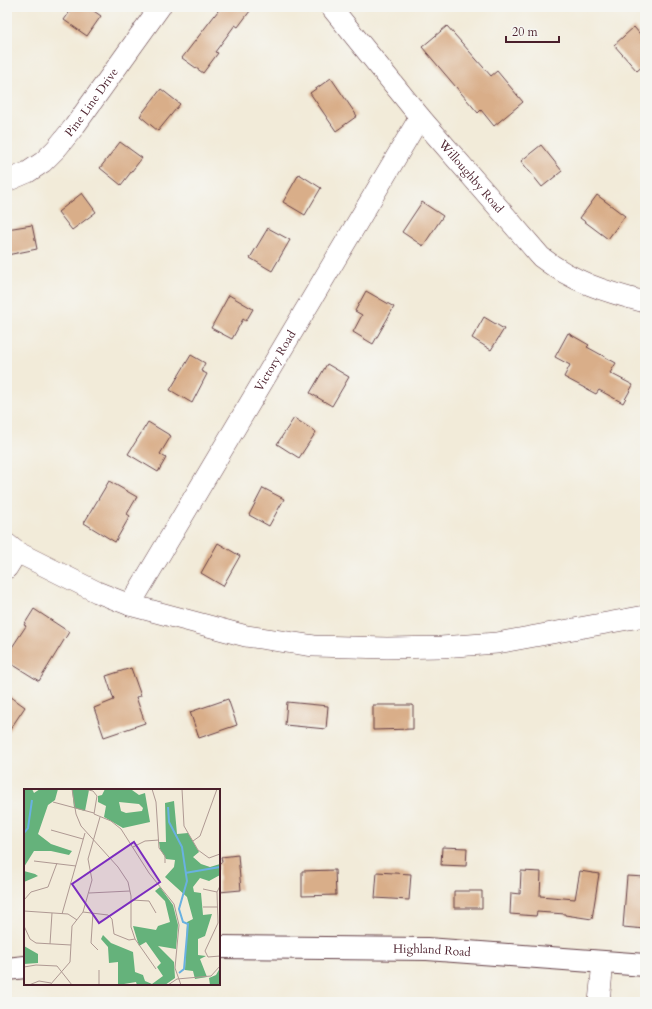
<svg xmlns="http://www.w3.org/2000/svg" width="652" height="1009" viewBox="0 0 652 1009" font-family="Cardo,serif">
  <rect width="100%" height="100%" fill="#f6f6f2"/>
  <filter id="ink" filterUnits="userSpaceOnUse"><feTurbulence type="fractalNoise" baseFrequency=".025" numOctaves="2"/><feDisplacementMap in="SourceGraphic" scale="8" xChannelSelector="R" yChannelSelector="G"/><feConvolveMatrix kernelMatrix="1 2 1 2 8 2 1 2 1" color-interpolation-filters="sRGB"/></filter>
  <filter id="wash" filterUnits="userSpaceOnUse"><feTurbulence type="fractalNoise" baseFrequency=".012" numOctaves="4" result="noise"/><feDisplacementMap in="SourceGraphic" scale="16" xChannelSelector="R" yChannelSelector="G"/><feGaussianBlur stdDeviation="0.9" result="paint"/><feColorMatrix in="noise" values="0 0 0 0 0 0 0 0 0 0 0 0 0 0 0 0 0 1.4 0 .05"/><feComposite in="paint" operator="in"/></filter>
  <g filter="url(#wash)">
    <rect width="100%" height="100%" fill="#f2ebd9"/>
    <g id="blocks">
      <path fill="#d9ae89" d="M 73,7 L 88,7 L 101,16 L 87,36 L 64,20 Z
        M 221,7 L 253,7 L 238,27 L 235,25 L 215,52 L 218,53 L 203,73 L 182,58 Z
        M 447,26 L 491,76 L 497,71 L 523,102 L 494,126 L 481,110 L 478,113 L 422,47 Z
        M 634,27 L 645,40 L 645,64 L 637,71 L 614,45 Z
        M 331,78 L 357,116 L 336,131 L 310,93 Z
        M 161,89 L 180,104 L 158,131 L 140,116 Z
        M 120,142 L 142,158 L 121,185 L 100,168 Z
        M 541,145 L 562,171 L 542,187 L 521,161 Z
        M 299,174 L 321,188 L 305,215 L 283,202 Z
        M 82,193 L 96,212 L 72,230 L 58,212 Z
        M 597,195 L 625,216 L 608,239 L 580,218 Z
        M 422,202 L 443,216 L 423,246 L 402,232 Z
        M 32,225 L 37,249 L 7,255 L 7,229 Z
        M 268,228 L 290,240 L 272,271 L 250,258 Z
        M 366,291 L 394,307 L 373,344 L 353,332 L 362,315 L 355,311 Z
        M 229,295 L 253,309 L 246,321 L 243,319 L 232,339 L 211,328 Z
        M 484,317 L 504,329 L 491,350 L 472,338 Z
        M 568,333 L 589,345 L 587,347 L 616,363 L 610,373 L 633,385 L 623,403 L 599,390 L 596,394 L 564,377 L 570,365 L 555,357 Z
        M 191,355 L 205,363 L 201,371 L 207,374 L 192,403 L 170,390 Z
        M 327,364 L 349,377 L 332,406 L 310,393 Z
        M 294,418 L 316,432 L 299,458 L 277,444 Z
        M 148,422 L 171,436 L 160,454 L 166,458 L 158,472 L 128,454 Z
        M 109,481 L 137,497 L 127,514 L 130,516 L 115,542 L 84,523 Z
        M 263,488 L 284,499 L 269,526 L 249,515 Z
        M 218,543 L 240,556 L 223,586 L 201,573 Z
        M 34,609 L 69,632 L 39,681 L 7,661 L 7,655 L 26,626 L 24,625 Z
        M 131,668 L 141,696 L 136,697 L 145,723 L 104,737 L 94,708 L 114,700 L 106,676 Z
        M 7,694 L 25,707 L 7,734 Z
        M 228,699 L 237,725 L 199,738 L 190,712 Z
        M 287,702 L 328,706 L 326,729 L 285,725 Z
        M 373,705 L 413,705 L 413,729 L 373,730 Z
        M 442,847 L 467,848 L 466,866 L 441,865 Z
        M 238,855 L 241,890 L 219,892 L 219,863 L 222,862 L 221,857 Z
        M 335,870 L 336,895 L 302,896 L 302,871 Z
        M 521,871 L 541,872 L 540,896 L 575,899 L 580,871 L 599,874 L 592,919 L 565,915 L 565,914 L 537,912 L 536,916 L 510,914 L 511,893 L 520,894 Z
        M 377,872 L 411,874 L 409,900 L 375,898 Z
        M 627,876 L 645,877 L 643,904 L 645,904 L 645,929 L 623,927 Z
        M 454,891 L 482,891 L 482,908 L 454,908 Z"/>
    </g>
  </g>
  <g filter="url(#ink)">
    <use href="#blocks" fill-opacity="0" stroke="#633e45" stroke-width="1"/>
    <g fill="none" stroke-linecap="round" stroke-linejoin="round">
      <g stroke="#633e45" stroke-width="22">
        <g id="street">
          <path id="s1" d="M 331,7 L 420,117 L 541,257 C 573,282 606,292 645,302"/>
          <path id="s2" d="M 7,181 L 28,172 L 43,162 L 56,149 L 74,127 L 160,7"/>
          <path d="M 7,544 L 17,552 L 97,592 L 130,605 L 246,636 L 314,646 L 387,648 L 441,647 L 497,643 L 645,616"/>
          <path d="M 7,568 L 17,552"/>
          <path id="s3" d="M 130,605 L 420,117"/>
          <path d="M 599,1002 L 603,962"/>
        </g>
      </g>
      <g stroke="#633e45" stroke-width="24">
        <g id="secondary">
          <path id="s4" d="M 219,947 L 427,949 L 645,965"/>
          <path d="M 7,969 L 25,967"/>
        </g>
      </g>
      <use href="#street" stroke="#fff" stroke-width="21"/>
      <use href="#secondary" stroke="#fff" stroke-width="22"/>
    </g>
  </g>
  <g text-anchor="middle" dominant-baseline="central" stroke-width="3.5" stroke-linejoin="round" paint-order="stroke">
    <g font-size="12" fill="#4a1f2b" stroke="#f6f6f2">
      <text stroke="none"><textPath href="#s2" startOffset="118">Pine Line Drive</textPath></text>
      <text stroke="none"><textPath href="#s1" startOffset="220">Willoughby Road</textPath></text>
      <text stroke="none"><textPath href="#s3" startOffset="284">Victory Road</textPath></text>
      <text stroke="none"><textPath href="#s4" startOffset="213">Highland Road</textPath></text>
    </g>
  </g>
  <g transform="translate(24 789)">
    <rect width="196" height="196" fill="#f2ebd9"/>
    <path d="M 0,0 L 8,0 L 10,4 L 16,0 L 34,0 L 31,11 L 24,16 L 14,45 L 27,55 L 48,62 L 45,66 L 27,62 L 10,62 L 0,78 ZM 48,0 L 65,1 L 61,22 L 50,19 ZM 81,0 L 108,1 L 115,6 L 121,4 L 126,33 L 99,39 L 80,28 L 82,17 L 74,13 L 74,7 L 78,6 ZM 95,13 L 115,15 L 119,19 L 118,22 L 102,24 L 97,22 ZM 150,12 L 153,45 L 164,44 L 175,63 L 169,68 L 177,75 L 186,78 L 196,75 L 196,86 L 185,92 L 176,89 L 169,98 L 170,103 L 177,104 L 179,126 L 188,125 L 181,147 L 174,150 L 174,166 L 182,167 L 176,170 L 183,188 L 171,190 L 169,182 L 161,181 L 163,133 L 169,130 L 163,108 L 141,88 L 150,78 L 151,71 L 142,70 L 136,60 L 135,53 L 142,53 L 141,14 ZM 0,82 L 11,85 L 14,87 L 0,93 ZM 136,98 L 149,116 L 154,136 L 152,160 L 134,157 L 150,173 L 151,189 L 141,196 L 113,196 L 112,193 L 94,196 L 94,173 L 85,174 L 84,158 L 77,150 L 79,146 L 87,154 L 109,163 L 111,183 L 119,186 L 121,192 L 128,195 L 139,187 L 133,178 L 137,174 L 122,153 L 115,157 L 109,137 L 132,141 L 134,137 L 146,133 L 141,112 L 131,102 ZM 0,157 L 14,165 L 14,174 L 0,175 ZM 196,179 L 196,196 L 186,196 L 185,189 L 192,186 Z" fill="#65b27b" fill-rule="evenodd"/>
    <path fill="none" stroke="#69b1e1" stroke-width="2" d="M 144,18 L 145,33 L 158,58 L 163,92 L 155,120 L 159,133 L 164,135 L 160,180 L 155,184M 0,44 L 4,39 L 8,11M 161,84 L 196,78"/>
    <path fill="none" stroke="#af9993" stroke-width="1" d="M 48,0 L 52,25 L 57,37 L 94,78 L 104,93 L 107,107 L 107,138 L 111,150 L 132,180M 60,0 L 69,2 L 73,7 L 70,25 L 87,32 L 97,40 L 125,84 L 150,115 L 155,136 L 151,179 L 157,196M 128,0 L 132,13 L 135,59 L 141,67 L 141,74M 158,0 L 160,37 L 174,61 L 185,69 L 196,65M 29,13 L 70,24M 27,41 L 59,50M 169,52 L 176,47 L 193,0M 109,58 L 121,52 L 135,51M 10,72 L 52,77M 196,97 L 193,103 L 194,134 L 181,162 L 184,168 L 196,167M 179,100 L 193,103M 65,104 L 106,102M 0,111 L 7,103 L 24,98 L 33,74M 108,111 L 125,112 L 132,124M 179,118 L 194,118M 0,122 L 44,125 L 53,131M 59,123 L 84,126 L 88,130 L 90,145 L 105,151 L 111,150M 69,124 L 67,154 L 74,161M 38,125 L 61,44M 0,137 L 6,150 L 12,154 L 47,156M 26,155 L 28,124M 0,178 L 12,176 L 33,177 L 48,196M 75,181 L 75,196M 5,196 L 15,192 L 27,194M 26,196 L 46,173 L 48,137 L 59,123 L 68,91 L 64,70 L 76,28M 144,196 L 153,190 L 187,187 L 196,177"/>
    <path fill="#7b2cbf" fill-opacity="0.15" stroke="#7b2cbf" stroke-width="2" d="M 110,53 L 136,93 L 75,134 L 48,95 Z"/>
    <rect width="196" height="196" fill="none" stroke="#4a1f2b" stroke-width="2"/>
  </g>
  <rect width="652" height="1009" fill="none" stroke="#f6f6f2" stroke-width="24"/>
  <path d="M506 36v6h53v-6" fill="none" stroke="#4a1f2b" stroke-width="2"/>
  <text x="512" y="36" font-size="12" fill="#4a1f2b" stroke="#f6f6f2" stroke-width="3" paint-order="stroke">20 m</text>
</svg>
